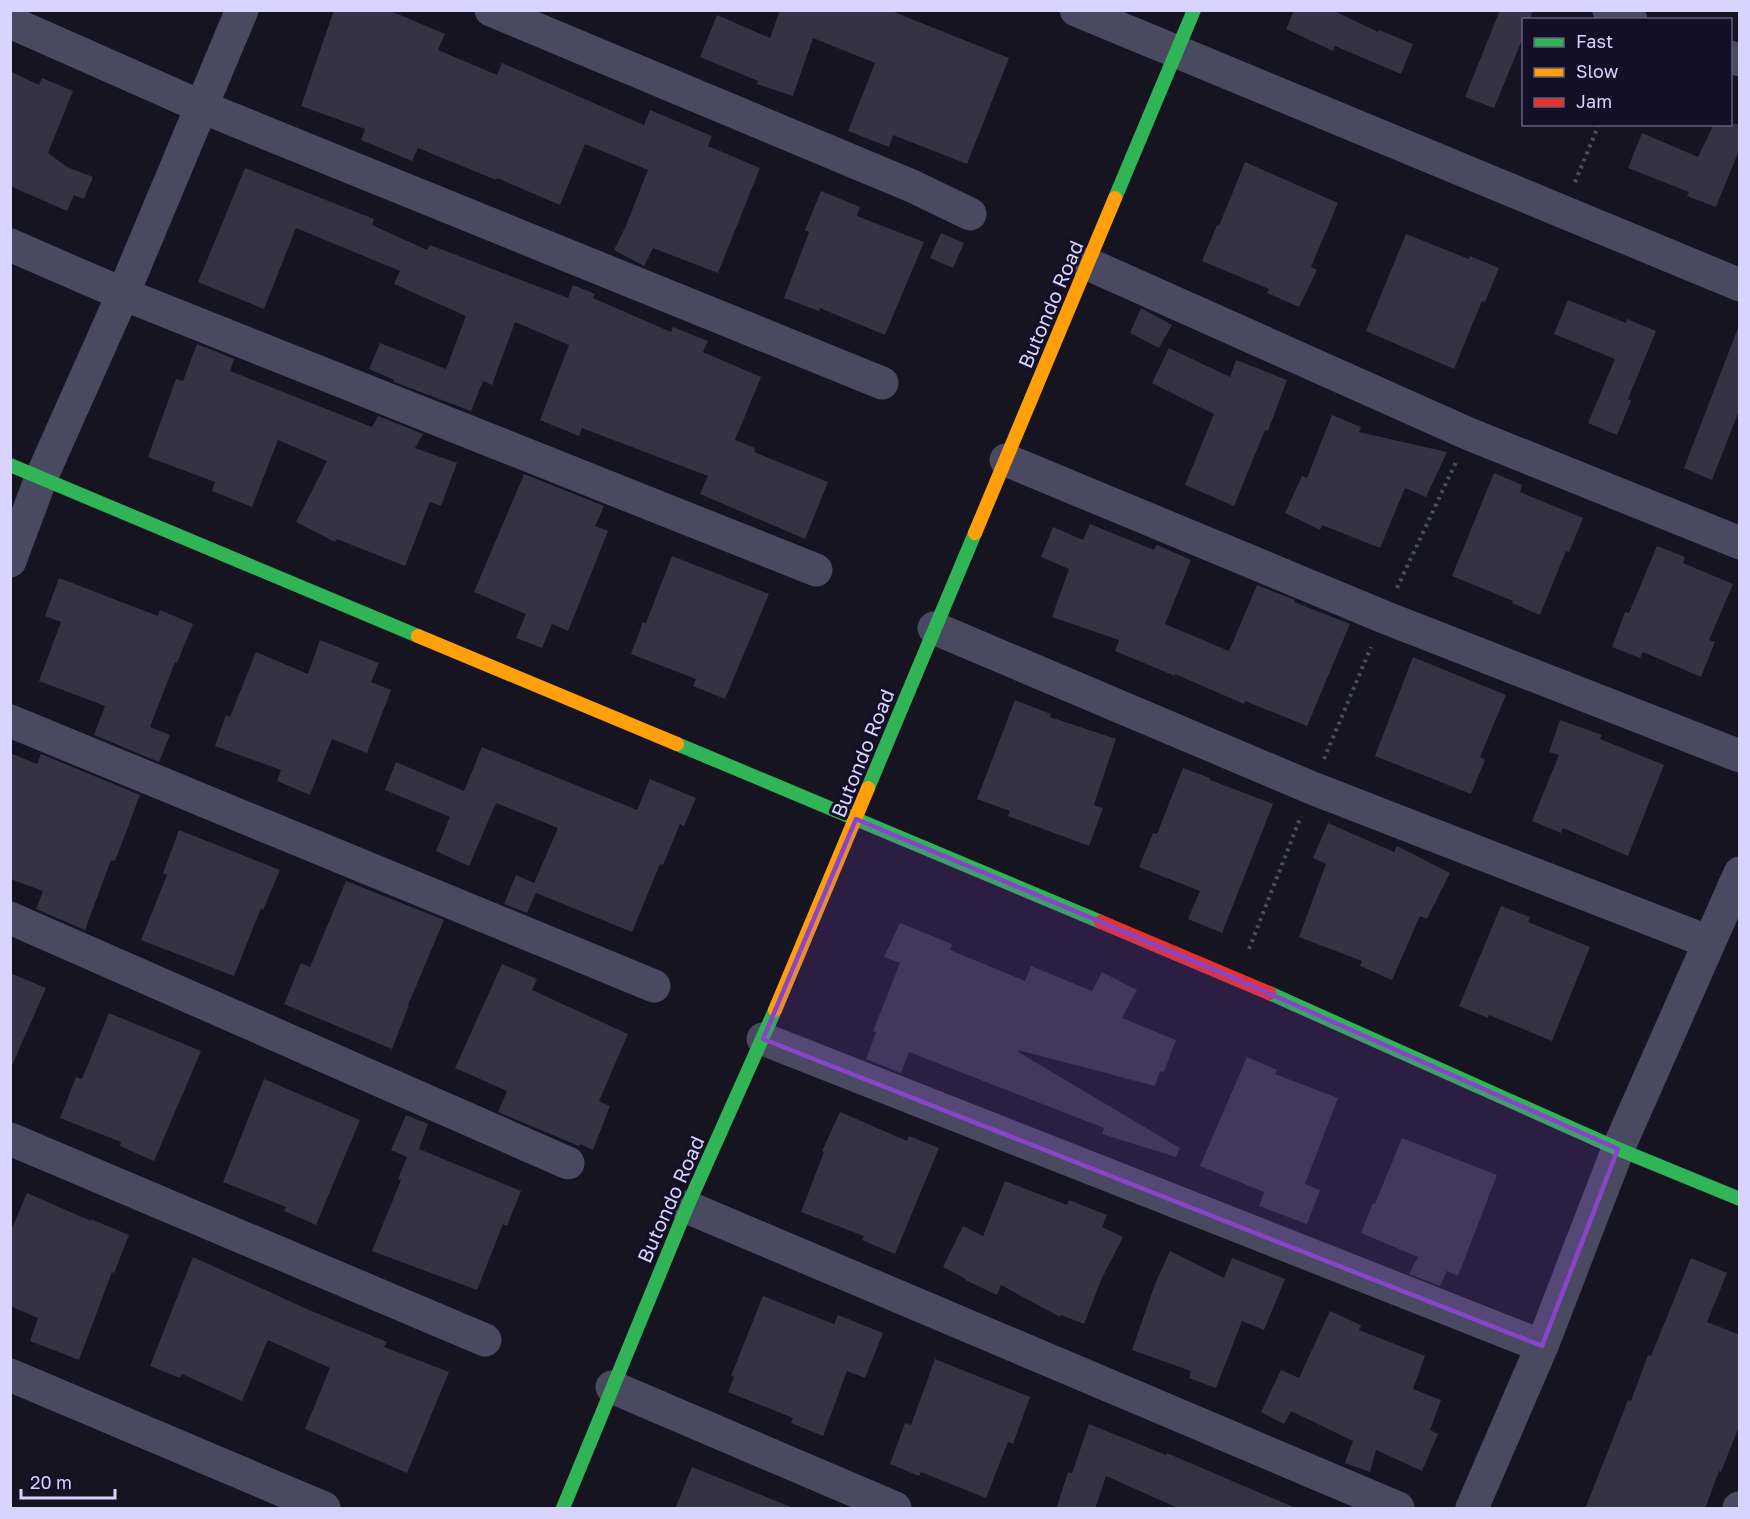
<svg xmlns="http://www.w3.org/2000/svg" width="1750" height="1519" viewBox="0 0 1750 1519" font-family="'Golos Text',sans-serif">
  <rect width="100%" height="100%" fill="#161421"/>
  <path fill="#343243" d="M 334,10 L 388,10 L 445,34 L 438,50 L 497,75 L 502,63 L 644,125 L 650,110 L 712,136 L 708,146 L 760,168 L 718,273 L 653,248 L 644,266 L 614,250 L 625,228 L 648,170 L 585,144 L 560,205 L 497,178 L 496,180 L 418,148 L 412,161 L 361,140 L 365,129 L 301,106 Z
    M 780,10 L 889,10 L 1009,58 L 967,164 L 893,135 L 889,147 L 848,131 L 875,63 L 813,38 L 793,96 L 757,84 L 758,81 L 700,57 L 717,15 L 770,38 Z
    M 1294,10 L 1332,10 L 1378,32 L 1379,30 L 1413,44 L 1401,74 L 1335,46 L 1333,51 L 1286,29 Z
    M 1500,10 L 1533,10 L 1530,20 L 1524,20 L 1524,35 L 1494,108 L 1465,97 Z
    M 10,71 L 39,85 L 42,78 L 73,91 L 48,153 L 67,167 L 93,177 L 84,199 L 74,195 L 67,211 L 10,186 Z
    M 1714,124 L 1740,124 L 1740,148 L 1716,207 L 1687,196 L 1689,192 L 1628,168 L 1642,133 L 1698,157 Z
    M 1245,162 L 1338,203 L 1311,267 L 1317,270 L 1299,307 L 1267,293 L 1269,289 L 1202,261 L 1217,225 L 1219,226 Z
    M 245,168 L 374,219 L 372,225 L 427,250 L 430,245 L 568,298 L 573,285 L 595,294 L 593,298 L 671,332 L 673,327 L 708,341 L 703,352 L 761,377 L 735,440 L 755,448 L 754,452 L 828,482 L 805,539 L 700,494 L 708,476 L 582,428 L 579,436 L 540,420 L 569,345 L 515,322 L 492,385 L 483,381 L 471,411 L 394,382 L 394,380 L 369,369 L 380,343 L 446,369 L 466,316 L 394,284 L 400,271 L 296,228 L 264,309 L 198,282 Z
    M 821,191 L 860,207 L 857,216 L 924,242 L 885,335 L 820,308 L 819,311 L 784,298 L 809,232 L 805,230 Z
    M 941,233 L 964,243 L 953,268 L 930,258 Z
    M 1406,234 L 1469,259 L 1470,256 L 1499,268 L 1485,302 L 1482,301 L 1454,369 L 1366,331 Z
    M 1568,300 L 1626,323 L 1627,319 L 1656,331 L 1628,399 L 1631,401 L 1617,435 L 1588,423 L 1615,359 L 1554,334 Z
    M 1141,308 L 1172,325 L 1159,348 L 1130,333 Z
    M 1738,328 L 1740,328 L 1740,408 L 1712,480 L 1684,468 Z
    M 197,344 L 234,359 L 230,371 L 372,427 L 378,416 L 423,434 L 415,448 L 457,463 L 441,506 L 430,502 L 405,566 L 337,539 L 335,542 L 296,522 L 327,461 L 278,440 L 252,507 L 212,491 L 215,482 L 148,457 L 176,379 L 183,381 Z
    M 1169,348 L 1230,377 L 1236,360 L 1287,380 L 1268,431 L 1265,430 L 1234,506 L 1185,485 L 1214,414 L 1152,383 Z
    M 1332,415 L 1361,427 L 1359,432 L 1447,452 L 1426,497 L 1405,488 L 1380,548 L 1322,525 L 1320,530 L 1285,513 L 1302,476 L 1307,478 Z
    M 1494,473 L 1522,485 L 1520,492 L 1583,518 L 1569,552 L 1566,551 L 1540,615 L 1512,603 L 1513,601 L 1452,576 Z
    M 524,474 L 604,506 L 595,526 L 608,531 L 568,631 L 552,624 L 542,648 L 516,638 L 526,614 L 474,592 Z
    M 1090,524 L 1154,550 L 1157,545 L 1191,560 L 1165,624 L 1229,651 L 1257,585 L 1295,600 L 1294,602 L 1350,624 L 1307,726 L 1245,701 L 1244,704 L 1175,674 L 1175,676 L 1115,651 L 1119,640 L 1052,617 L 1069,569 L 1041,557 L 1053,527 L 1083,540 Z
    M 1657,546 L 1685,557 L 1683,563 L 1733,584 L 1709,640 L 1715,642 L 1701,677 L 1643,652 L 1640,658 L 1612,647 L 1625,612 L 1629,613 Z
    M 672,556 L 769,594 L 725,699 L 693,686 L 696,679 L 631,654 L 643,622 L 646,623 Z
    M 59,578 L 158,616 L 160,610 L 193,624 L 177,663 L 175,662 L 150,727 L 170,735 L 159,762 L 94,735 L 105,706 L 39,681 L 61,622 L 45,616 Z
    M 320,640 L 379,663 L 371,682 L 391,690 L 367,753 L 332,739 L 310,795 L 277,781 L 281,770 L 215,746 L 226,715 L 230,717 L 256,652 L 308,674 Z
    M 1413,657 L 1506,695 L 1480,757 L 1485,760 L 1471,794 L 1375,756 Z
    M 1015,700 L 1051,714 L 1050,717 L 1116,739 L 1094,805 L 1103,808 L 1089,846 L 1008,816 L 1010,811 L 977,799 Z
    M 1560,720 L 1602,735 L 1600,739 L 1664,765 L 1628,856 L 1563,828 L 1561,833 L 1532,821 L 1559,755 L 1549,752 Z
    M 482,747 L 637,810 L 650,779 L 696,798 L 684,826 L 680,824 L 663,865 L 660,864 L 632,932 L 536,893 L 527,913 L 504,904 L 516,875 L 534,883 L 558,828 L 496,803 L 469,866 L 436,851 L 450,817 L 385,790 L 396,762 L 464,791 Z
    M 10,753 L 37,764 L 41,754 L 140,795 L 115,861 L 111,860 L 85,930 L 36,909 L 43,891 L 10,879 Z
    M 1183,768 L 1210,778 L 1210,780 L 1273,804 L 1222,933 L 1188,919 L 1200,891 L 1139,867 L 1153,833 L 1157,834 Z
    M 1328,823 L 1394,852 L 1397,846 L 1450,873 L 1427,919 L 1420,916 L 1392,980 L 1360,966 L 1362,961 L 1299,937 L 1326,864 L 1313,858 Z
    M 179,830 L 280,870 L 263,910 L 261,908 L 234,976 L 141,940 L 167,875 L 163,873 Z
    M 346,881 L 444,920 L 408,1005 L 409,1005 L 392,1049 L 284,1004 L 301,963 L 310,967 Z
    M 1501,906 L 1530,917 L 1528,922 L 1590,947 L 1552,1041 L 1489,1015 L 1488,1018 L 1459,1006 Z
    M 900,923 L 952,944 L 950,950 L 1025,981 L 1031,966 L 1092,991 L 1102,972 L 1137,990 L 1122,1018 L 1176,1040 L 1164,1072 L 1160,1071 L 1155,1086 L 1018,1050 L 1018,1052 L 1180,1148 L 1176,1157 L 1102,1134 L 1104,1128 L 909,1052 L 901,1073 L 866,1059 L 876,1032 L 873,1031 L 900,963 L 884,957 Z
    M 502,964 L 537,979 L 532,990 L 628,1034 L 599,1101 L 610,1106 L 593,1150 L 580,1144 L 579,1146 L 498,1112 L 507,1091 L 455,1068 Z
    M 10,973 L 46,988 L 10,1070 Z
    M 109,1013 L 201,1051 L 154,1161 L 120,1146 L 121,1142 L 60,1118 L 76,1077 L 82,1079 Z
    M 1247,1057 L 1277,1070 L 1275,1074 L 1338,1098 L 1305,1184 L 1320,1190 L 1307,1224 L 1259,1206 L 1264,1192 L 1200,1166 Z
    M 264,1079 L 360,1120 L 316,1225 L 284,1211 L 286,1207 L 223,1182 Z
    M 840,1112 L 907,1141 L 909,1136 L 939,1148 L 895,1254 L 862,1240 L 864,1236 L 801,1212 L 824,1152 L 822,1151 Z
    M 406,1115 L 428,1124 L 419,1149 L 521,1191 L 507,1226 L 503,1224 L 477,1290 L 372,1251 L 401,1180 L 398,1179 L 407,1157 L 391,1150 Z
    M 1402,1138 L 1497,1175 L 1458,1276 L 1447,1271 L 1440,1286 L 1409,1274 L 1418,1257 L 1361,1233 L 1373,1203 L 1375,1204 Z
    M 1005,1181 L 1067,1205 L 1069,1200 L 1107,1215 L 1102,1227 L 1123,1237 L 1102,1278 L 1084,1324 L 1061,1315 L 1060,1317 L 1001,1285 L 997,1295 L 965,1280 L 966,1279 L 943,1267 L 963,1226 L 983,1236 Z
    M 27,1193 L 91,1221 L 91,1219 L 129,1235 L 114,1273 L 112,1272 L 79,1360 L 30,1341 L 38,1318 L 10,1306 L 10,1233 Z
    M 1170,1251 L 1224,1278 L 1232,1258 L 1285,1279 L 1264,1330 L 1242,1321 L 1216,1388 L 1189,1378 L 1191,1371 L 1132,1350 L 1155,1284 Z
    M 193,1257 L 309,1310 L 387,1342 L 384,1347 L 449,1372 L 407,1473 L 305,1429 L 330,1368 L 268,1340 L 242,1401 L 182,1374 L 180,1378 L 150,1366 Z
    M 1691,1258 L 1727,1273 L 1707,1322 L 1740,1335 L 1740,1424 L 1721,1472 L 1719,1471 L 1705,1509 L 1585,1509 L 1628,1400 L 1631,1401 L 1648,1355 L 1651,1356 Z
    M 763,1296 L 834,1324 L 838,1315 L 883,1333 L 865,1378 L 847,1371 L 823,1436 L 791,1423 L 793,1418 L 728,1392 L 734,1377 L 731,1376 Z
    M 1330,1311 L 1361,1325 L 1359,1330 L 1425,1356 L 1413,1389 L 1441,1400 L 1430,1430 L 1438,1434 L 1422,1471 L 1376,1450 L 1370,1472 L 1345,1463 L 1353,1441 L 1291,1411 L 1284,1424 L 1261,1412 L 1281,1370 L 1299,1378 Z
    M 935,1359 L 1030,1397 L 1013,1444 L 1008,1442 L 986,1498 L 921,1472 L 919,1476 L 890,1464 L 905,1423 L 911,1425 Z
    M 1089,1424 L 1166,1455 L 1167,1453 L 1298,1509 L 1180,1509 L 1106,1476 L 1095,1509 L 1056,1509 L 1068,1472 L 1072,1473 Z
    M 692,1467 L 791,1507 L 791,1509 L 675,1509 Z"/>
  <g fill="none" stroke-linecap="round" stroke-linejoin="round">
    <path stroke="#44505f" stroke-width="4" stroke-dasharray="3 4.5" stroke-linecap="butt" d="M 1575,182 L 1599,124
      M 1397,588 L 1456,462
      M 1324,759 L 1371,647
      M 1249,949 L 1301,816"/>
    <path stroke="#4a4962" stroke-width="33" d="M 491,10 L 912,186 L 970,214
      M 1076,10 L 1740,285
      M 1609,10 L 1631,20
      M 10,22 L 202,107 L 882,383
      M 1730,57 L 1740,60
      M 10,245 L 123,294 L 816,570
      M 1088,264 L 1469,434 L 1740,543
      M 1006,460 L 1384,617 L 1740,756
      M 10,561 L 41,478 L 123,294 L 242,10
      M 934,628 L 1312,788 L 1709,942
      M 10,721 L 654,986
      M 10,918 L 568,1163
      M 763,1039 L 1542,1346
      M 10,1139 L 485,1340
      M 687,1207 L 1398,1508
      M 10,1375 L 324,1508
      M 612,1387 L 895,1508
      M 1472,1508 L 1542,1346 L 1618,1149 L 1740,873
      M 1739,1508 L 1740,1508"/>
    <path stroke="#30b455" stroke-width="14" d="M 1115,198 L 1194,10
      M 10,465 L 418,636
      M 677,744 L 1101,922
      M 868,788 L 975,533
      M 1269,993 L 1618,1149 L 1740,1199
      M 563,1508 L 687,1207 L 775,1010"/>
    <path stroke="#ff9f0a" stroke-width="14" d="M 975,533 L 1115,198
      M 418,636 L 677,744
      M 775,1010 L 868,788"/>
    <path stroke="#e5322d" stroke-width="14" d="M 1101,922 L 1269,993"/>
  </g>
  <path fill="#8945c9" fill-opacity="0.2" stroke="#8945c9" stroke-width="4.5" stroke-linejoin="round" d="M 856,819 L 1237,979 L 1618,1149 L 1542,1346 L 763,1039 Z"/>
  <g text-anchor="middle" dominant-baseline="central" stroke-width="6" stroke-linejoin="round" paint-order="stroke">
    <g font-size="20" fill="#d9d4ff" stroke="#130f26">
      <text transform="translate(1050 304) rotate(-67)">Butondo Road</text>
      <text transform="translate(862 753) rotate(-68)">Butondo Road</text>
      <text transform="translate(670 1199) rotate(-66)">Butondo Road</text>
    </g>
  </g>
  <rect width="1750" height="1519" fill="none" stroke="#d9d4ff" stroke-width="24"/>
  <rect x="1522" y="18" width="210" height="108" fill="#130f26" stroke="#625e7d" stroke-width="1.5"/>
  <rect x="1534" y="38" width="30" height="9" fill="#30b455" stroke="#625e7d" stroke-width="1.5"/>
  <text x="1576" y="48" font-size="18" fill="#d9d4ff">Fast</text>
  <rect x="1534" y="68" width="30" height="9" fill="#ff9f0a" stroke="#625e7d" stroke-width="1.5"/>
  <text x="1576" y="78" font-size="18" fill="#d9d4ff">Slow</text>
  <rect x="1534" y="98" width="30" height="9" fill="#e5322d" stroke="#625e7d" stroke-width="1.5"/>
  <text x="1576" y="108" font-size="18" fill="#d9d4ff">Jam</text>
  <path d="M21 1489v9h94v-9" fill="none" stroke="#d9d4ff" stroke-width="3"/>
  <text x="30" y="1489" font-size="18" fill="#d9d4ff" stroke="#130f26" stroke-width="4.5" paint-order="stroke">20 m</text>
</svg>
